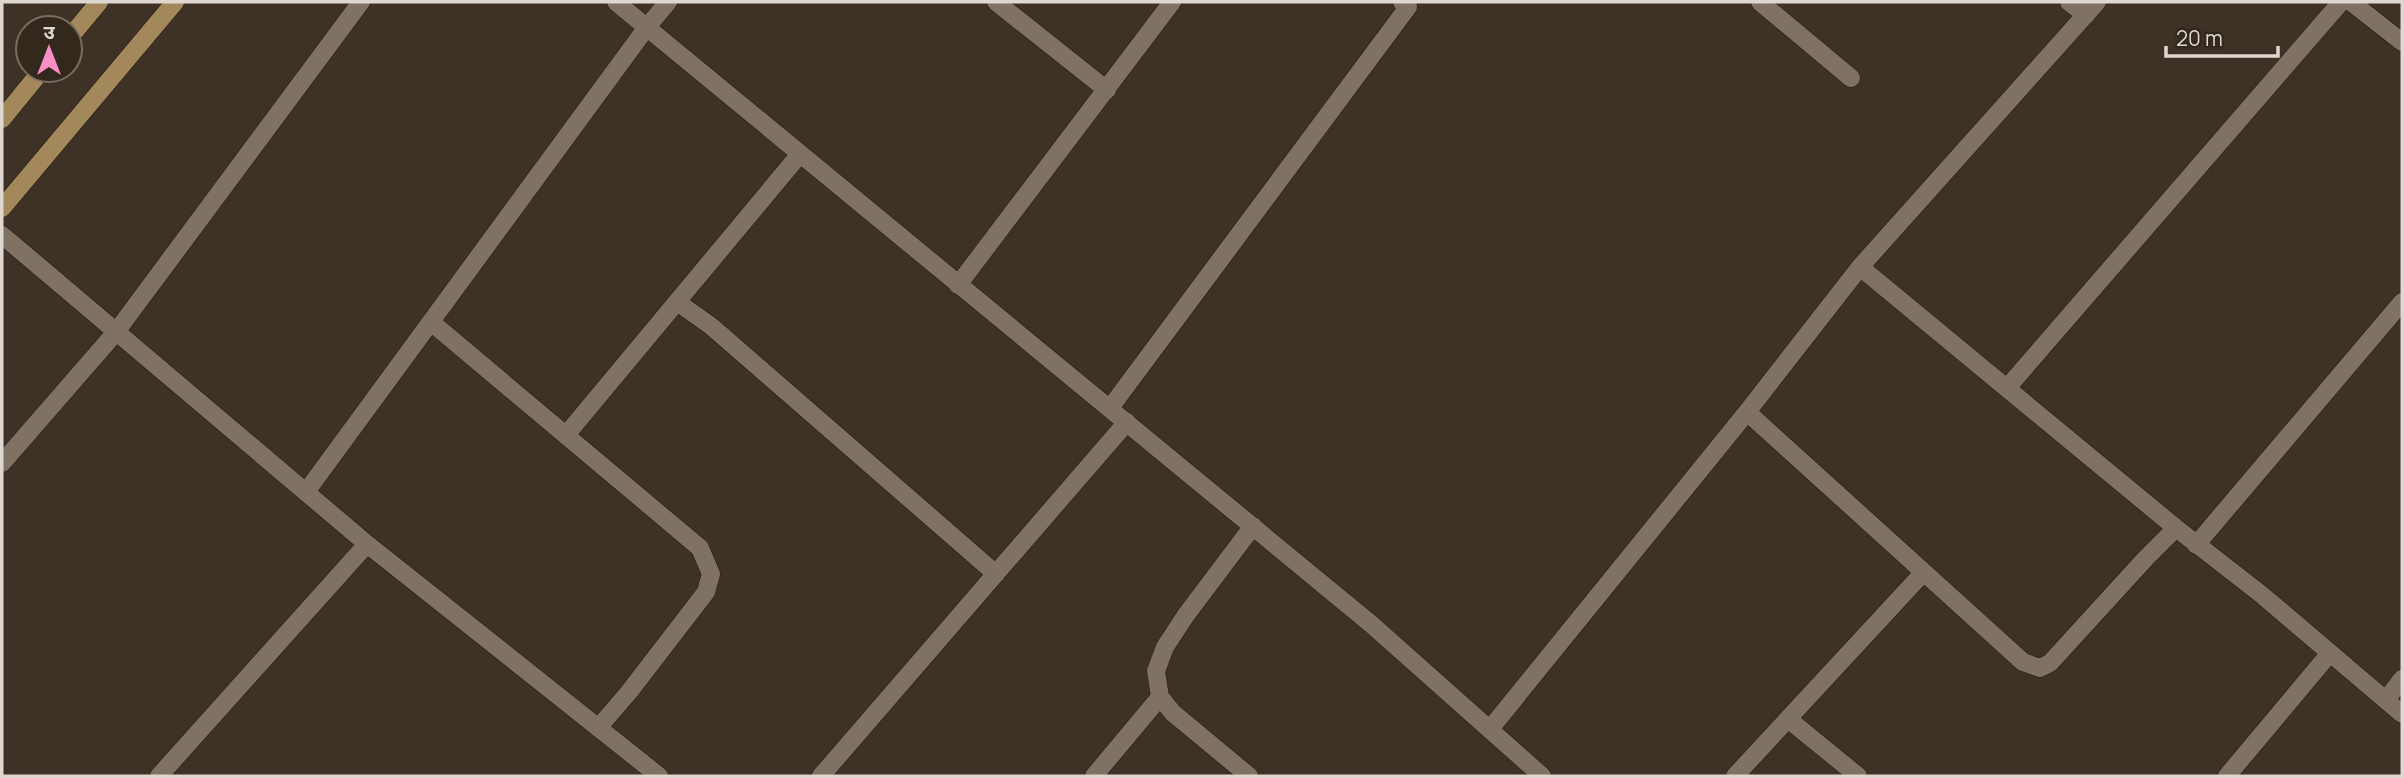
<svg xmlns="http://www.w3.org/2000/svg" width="2404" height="778" viewBox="0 0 2404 778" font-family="Manrope,'Noto Sans Devanagari',sans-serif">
  <rect width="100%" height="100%" fill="#3d3225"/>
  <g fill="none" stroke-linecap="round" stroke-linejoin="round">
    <g stroke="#23190d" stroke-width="19">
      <path id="minor" d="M 616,2 L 1371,624 L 1542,776
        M 996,2 L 1107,90
        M 1760,2 L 1851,78
        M 2069,2 L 2086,15
        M 2097,2 L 1860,267 L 1747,412 L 2023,662 L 2040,668 L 2050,663 L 2146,558 L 2176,528
        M 2351,2 L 2402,42
        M 2,235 L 367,544 L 659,776
        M 1860,267 L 2176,528 L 2262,595 L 2402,714
        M 958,285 L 1172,2
        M 677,302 L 711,326 L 996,574
        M 431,322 L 700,548 L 711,574 L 706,592 L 629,692 L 598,728
        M 2007,388 L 2341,2
        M 1110,408 L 1408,7 L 1402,2
        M 566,435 L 800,154
        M 2,463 L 116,332 L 361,2
        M 306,492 L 647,27 L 668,2
        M 2196,545 L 2402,302
        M 2386,700 L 2402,679
        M 1788,719 L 1858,776
        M 1490,729 L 1747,412
        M 159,776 L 367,544
        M 821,776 L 1127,422
        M 1094,776 L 1160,697
        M 1249,776 L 1173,713 L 1160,697 L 1156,671 L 1165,647 L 1186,615 L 1253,526
        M 1735,776 L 1923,573
        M 2227,776 L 2330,653"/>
    </g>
    <g stroke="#23190d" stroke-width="19">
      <path id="major" d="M 70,37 L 99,2
        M 2,119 L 42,70
        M 2,208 L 175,2"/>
    </g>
    <use href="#minor" stroke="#7f7264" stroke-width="18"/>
    <use href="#major" stroke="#a2885a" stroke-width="18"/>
  </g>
  <rect width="2404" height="778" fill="none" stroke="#dfd8d0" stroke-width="7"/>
  <g transform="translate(49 49)"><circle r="33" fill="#32281b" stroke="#776e63" stroke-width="2"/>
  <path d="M0-5L12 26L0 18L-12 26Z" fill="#fa8fc7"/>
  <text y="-10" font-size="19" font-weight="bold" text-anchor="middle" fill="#dfd8d0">उ</text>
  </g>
  <path d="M2166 46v10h112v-10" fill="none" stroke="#dfd8d0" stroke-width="3.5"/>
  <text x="2176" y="46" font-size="21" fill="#dfd8d0" stroke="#32281b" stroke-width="5" paint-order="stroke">20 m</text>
</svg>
